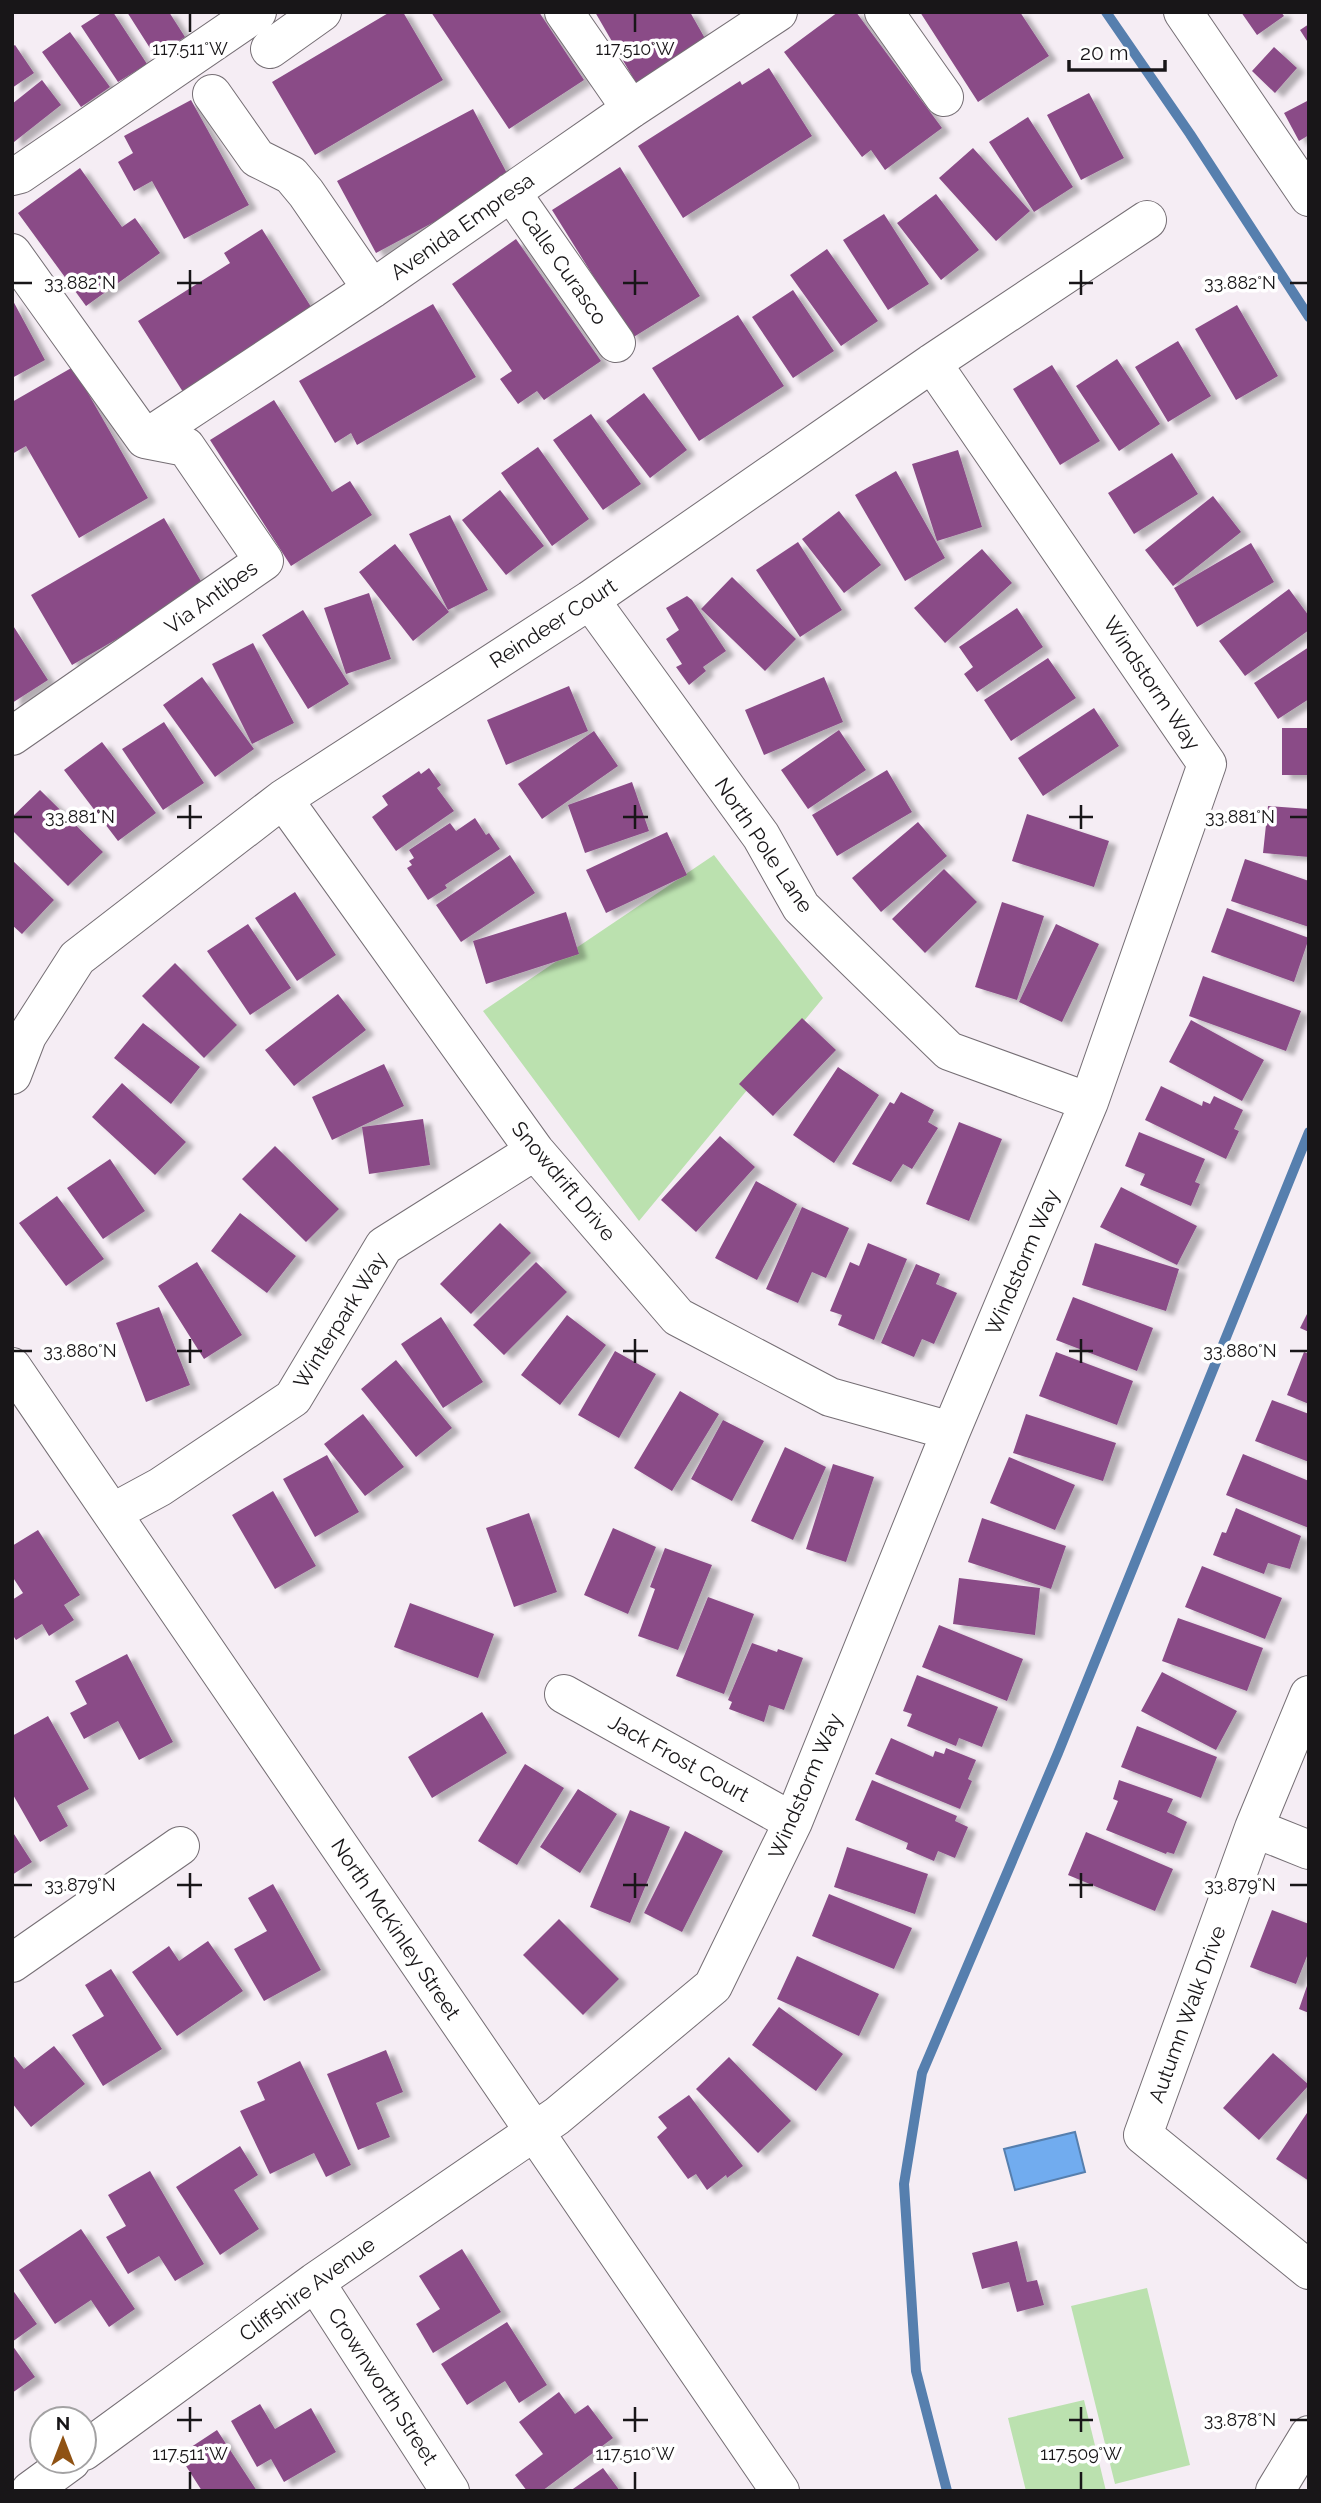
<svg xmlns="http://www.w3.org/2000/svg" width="1321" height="2503" viewBox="0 0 1321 2503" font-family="Raleway,sans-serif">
  <defs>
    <filter id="shadow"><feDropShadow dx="8" dy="4.5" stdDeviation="2" flood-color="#0004"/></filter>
  </defs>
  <rect width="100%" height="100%" fill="#f5edf4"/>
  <path fill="#bbe1af" d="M 714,855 L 823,998 L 639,1221 L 483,1011 Z
    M 1147,2288 L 1190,2465 L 1115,2484 L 1071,2306 Z
    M 1084,2400 L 1106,2491 L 1026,2491 L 1008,2418 Z"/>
  <path fill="#71acef" stroke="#567fae" stroke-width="2" d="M 1075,2132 L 1085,2172 L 1015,2190 L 1004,2149 Z"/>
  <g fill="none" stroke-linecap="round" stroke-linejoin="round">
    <path stroke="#567fae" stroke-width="10" d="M 1106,12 L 1190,134 L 1309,317
      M 947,2491 L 916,2371 L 904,2184 L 922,2073 L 1058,1753 L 1309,1132"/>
  </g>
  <path fill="#8a4c87" filter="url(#shadow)" d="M 103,12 L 113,12 L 147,64 L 118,82 L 81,26 Z
    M 127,12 L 169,12 L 185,37 L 155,56 Z
    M 390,12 L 403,12 L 443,80 L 315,155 L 272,82 Z
    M 431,12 L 539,12 L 584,80 L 509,129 Z
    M 595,12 L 690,12 L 707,42 L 636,83 Z
    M 838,12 L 856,12 L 942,128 L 885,170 L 871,150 L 862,157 L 784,52 Z
    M 920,12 L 1020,12 L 1049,56 L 978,102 Z
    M 1241,12 L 1281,12 L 1284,16 L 1257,35 Z
    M 1309,24 L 1309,44 L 1300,30 Z
    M 70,32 L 110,87 L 81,107 L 42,52 Z
    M 15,45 L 34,73 L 12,88 L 12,47 Z
    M 1274,47 L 1297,68 L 1275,93 L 1252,71 Z
    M 769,68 L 812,136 L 683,218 L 638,146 L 740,81 L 742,85 Z
    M 42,80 L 61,105 L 14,142 L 12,139 L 12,104 Z
    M 1089,93 L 1124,158 L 1081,180 L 1047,115 Z
    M 191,100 L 249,205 L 184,239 L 152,181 L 134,191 L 118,162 L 133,153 L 124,136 Z
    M 1309,100 L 1309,135 L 1299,141 L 1284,113 Z
    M 473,109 L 511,181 L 376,253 L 337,181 Z
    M 1028,117 L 1073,187 L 1034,212 L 989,142 Z
    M 973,148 L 1030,211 L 996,241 L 939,178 Z
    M 620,167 L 700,296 L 632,338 L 552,210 Z
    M 80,168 L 122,227 L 135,218 L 160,253 L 86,306 L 18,213 Z
    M 936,194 L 979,250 L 941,280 L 897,223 Z
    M 884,214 L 929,284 L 888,310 L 843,240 Z
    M 262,229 L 313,310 L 183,392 L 138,321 L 230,263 L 224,253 Z
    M 516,239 L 601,361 L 544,400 L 537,391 L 518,404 L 500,379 L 512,371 L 452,284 Z
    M 827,249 L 878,321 L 841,346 L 790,275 Z
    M 793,290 L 834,351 L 793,378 L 752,317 Z
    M 12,299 L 45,360 L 12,378 Z
    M 433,304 L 476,377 L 357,445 L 351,433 L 335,443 L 299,381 Z
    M 1237,305 L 1278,376 L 1236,400 L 1195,329 Z
    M 738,315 L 784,386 L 699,441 L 652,368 Z
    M 1178,341 L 1211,396 L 1168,422 L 1135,367 Z
    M 1117,359 L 1160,424 L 1119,451 L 1076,386 Z
    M 1052,365 L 1100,441 L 1060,465 L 1013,389 Z
    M 73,367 L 148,498 L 79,538 L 26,446 L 12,454 L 12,402 Z
    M 644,393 L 687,450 L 650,478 L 606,421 Z
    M 274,400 L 332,492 L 350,481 L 372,515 L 291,566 L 210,440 Z
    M 591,414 L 641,484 L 603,510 L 553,440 Z
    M 538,447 L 589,519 L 552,546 L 501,473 Z
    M 958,450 L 982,527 L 937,541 L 912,464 Z
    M 1172,453 L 1198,494 L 1134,534 L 1108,493 Z
    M 896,471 L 945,558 L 905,581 L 855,495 Z
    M 500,490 L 544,546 L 506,575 L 462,520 Z
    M 1213,496 L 1241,532 L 1173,586 L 1145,550 Z
    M 839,511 L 881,565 L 844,593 L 802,539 Z
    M 450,515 L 488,590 L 448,610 L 409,534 Z
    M 164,518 L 205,588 L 72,665 L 31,595 Z
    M 798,542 L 842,610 L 800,637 L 756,570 Z
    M 1251,543 L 1274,582 L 1197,627 L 1174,588 Z
    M 395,544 L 449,612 L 413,641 L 359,572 Z
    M 982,549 L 1012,583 L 945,643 L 914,608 Z
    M 732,577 L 796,639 L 765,671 L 701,609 Z
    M 1289,589 L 1309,616 L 1309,630 L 1245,676 L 1219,641 Z
    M 369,593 L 391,659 L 346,674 L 324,608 Z
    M 687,596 L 692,600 L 726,651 L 703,667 L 706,671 L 689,685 L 676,667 L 682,664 L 666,639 L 679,630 L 666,608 Z
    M 1017,608 L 1043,647 L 977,692 L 964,674 L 973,667 L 959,647 Z
    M 303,610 L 349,684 L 308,709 L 262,635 Z
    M 12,624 L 48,680 L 12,703 Z
    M 253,643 L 294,723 L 252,744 L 212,664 Z
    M 1309,647 L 1309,699 L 1278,719 L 1254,683 Z
    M 1048,658 L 1076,698 L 1011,741 L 984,700 Z
    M 202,677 L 254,749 L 215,777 L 163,705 Z
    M 824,677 L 843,722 L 764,755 L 745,710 Z
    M 569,686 L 588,731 L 506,765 L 487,720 Z
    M 1094,708 L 1119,746 L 1043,796 L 1018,758 Z
    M 164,722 L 204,783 L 163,810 L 122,749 Z
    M 1282,728 L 1309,728 L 1309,775 L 1282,775 Z
    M 839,730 L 866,770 L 808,809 L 781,770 Z
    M 594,731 L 618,766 L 542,819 L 518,784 Z
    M 102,742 L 156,813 L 118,841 L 64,770 Z
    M 429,768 L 441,785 L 437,788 L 454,811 L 396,851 L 372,817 L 388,805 L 382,796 L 419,771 L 421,774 Z
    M 887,770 L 912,812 L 837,856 L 812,815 Z
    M 632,782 L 649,831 L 585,853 L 568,805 Z
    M 40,790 L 103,852 L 68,886 L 12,830 L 12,817 Z
    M 1268,806 L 1309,809 L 1309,857 L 1263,853 Z
    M 1027,814 L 1109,841 L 1094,887 L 1012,861 Z
    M 475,818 L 486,835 L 489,833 L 500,849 L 445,885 L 447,888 L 428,900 L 407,868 L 412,865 L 409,861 L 414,858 L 409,850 L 450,823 L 456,831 Z
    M 918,822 L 947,856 L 881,912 L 852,878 Z
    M 667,832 L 687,875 L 606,913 L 586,870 Z
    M 510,855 L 535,893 L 461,942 L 436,905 Z
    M 1245,859 L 1309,881 L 1309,927 L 1231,901 Z
    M 12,860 L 54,900 L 22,934 L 12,925 Z
    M 944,869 L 977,902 L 925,953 L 892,919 Z
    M 295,892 L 336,955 L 297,981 L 255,918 Z
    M 1002,902 L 1044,916 L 1017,1000 L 975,987 Z
    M 1227,908 L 1309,938 L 1294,982 L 1211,952 Z
    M 566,912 L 579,954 L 486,984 L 473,941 Z
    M 248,924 L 291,988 L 250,1015 L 207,951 Z
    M 1056,924 L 1099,944 L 1062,1022 L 1019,1002 Z
    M 175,963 L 237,1025 L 204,1058 L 142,996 Z
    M 1203,976 L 1301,1011 L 1286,1051 L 1189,1016 Z
    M 338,994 L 366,1030 L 294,1086 L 265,1050 Z
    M 802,1018 L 836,1050 L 773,1116 L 739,1084 Z
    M 1191,1020 L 1264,1060 L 1242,1101 L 1169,1062 Z
    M 143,1023 L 200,1067 L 171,1104 L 114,1058 Z
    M 384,1064 L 404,1106 L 332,1140 L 312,1097 Z
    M 838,1067 L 879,1095 L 834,1163 L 793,1135 Z
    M 122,1083 L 186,1142 L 155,1175 L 92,1117 Z
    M 1161,1086 L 1202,1106 L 1203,1101 L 1210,1104 L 1214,1096 L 1243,1110 L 1234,1129 L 1239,1131 L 1226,1159 L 1145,1120 Z
    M 901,1092 L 934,1110 L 928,1122 L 938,1128 L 912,1169 L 903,1164 L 891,1182 L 852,1164 L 890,1102 L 894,1104 Z
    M 423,1119 L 430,1165 L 369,1174 L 362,1127 Z
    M 959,1122 L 1002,1139 L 969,1221 L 926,1204 Z
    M 1139,1132 L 1205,1159 L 1195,1182 L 1200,1184 L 1191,1206 L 1140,1185 L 1145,1174 L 1125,1166 Z
    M 720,1136 L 755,1167 L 696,1232 L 661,1200 Z
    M 275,1146 L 339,1209 L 306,1242 L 242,1179 Z
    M 110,1159 L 145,1211 L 103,1239 L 67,1188 Z
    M 756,1181 L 797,1204 L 757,1280 L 715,1258 Z
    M 1121,1187 L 1197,1226 L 1177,1265 L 1100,1227 Z
    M 57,1196 L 104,1259 L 66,1286 L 19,1223 Z
    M 802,1207 L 849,1228 L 826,1278 L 812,1272 L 798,1303 L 766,1289 Z
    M 240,1213 L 296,1256 L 267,1293 L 211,1251 Z
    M 500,1223 L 531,1253 L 471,1314 L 440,1284 Z
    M 868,1243 L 907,1259 L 874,1340 L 838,1325 L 842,1315 L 830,1311 L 850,1262 L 859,1266 Z
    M 1095,1243 L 1179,1269 L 1166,1311 L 1082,1285 Z
    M 197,1262 L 242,1335 L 204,1359 L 158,1286 Z
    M 536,1262 L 567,1292 L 504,1355 L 473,1325 Z
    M 916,1264 L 940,1274 L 936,1284 L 957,1293 L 934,1344 L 922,1339 L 914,1357 L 881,1343 Z
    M 1073,1297 L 1153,1328 L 1137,1371 L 1056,1340 Z
    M 159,1307 L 190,1385 L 146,1402 L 116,1323 Z
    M 1309,1310 L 1309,1332 L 1300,1328 Z
    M 567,1315 L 606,1345 L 560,1405 L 521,1375 Z
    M 441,1317 L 483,1382 L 443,1408 L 401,1344 Z
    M 615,1351 L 656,1374 L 619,1438 L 578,1415 Z
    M 1056,1352 L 1133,1381 L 1117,1425 L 1039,1396 Z
    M 1304,1352 L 1309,1354 L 1309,1404 L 1287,1395 Z
    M 396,1360 L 452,1428 L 416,1457 L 361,1389 Z
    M 680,1391 L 719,1414 L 672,1491 L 634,1468 Z
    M 1272,1400 L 1309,1414 L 1309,1462 L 1255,1441 Z
    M 363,1414 L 404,1467 L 365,1496 L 324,1444 Z
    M 1026,1414 L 1116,1443 L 1103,1481 L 1013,1453 Z
    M 723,1420 L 764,1441 L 732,1501 L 691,1479 Z
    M 785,1447 L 826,1467 L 793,1540 L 751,1521 Z
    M 1243,1454 L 1309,1481 L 1309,1528 L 1226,1495 Z
    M 327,1455 L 359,1512 L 315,1537 L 283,1479 Z
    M 1009,1457 L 1075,1485 L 1055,1530 L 990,1503 Z
    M 833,1464 L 874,1477 L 846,1562 L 806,1549 Z
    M 273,1491 L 316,1566 L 275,1589 L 232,1515 Z
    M 1236,1508 L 1301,1536 L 1290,1569 L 1268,1563 L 1264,1574 L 1213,1555 L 1222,1532 L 1226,1533 Z
    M 529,1513 L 557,1592 L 514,1607 L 486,1528 Z
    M 982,1518 L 1066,1546 L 1051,1589 L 968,1562 Z
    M 613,1528 L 656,1547 L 628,1614 L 584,1595 Z
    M 38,1530 L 80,1595 L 64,1605 L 74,1620 L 49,1636 L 42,1624 L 16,1640 L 12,1634 L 12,1600 L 23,1593 L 12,1576 L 12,1546 Z
    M 665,1548 L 712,1565 L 678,1650 L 638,1636 L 655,1589 L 650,1587 Z
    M 1202,1566 L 1282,1598 L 1265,1639 L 1185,1607 Z
    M 959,1578 L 1040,1588 L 1035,1635 L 953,1624 Z
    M 708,1597 L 754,1614 L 724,1694 L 676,1676 Z
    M 410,1603 L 494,1634 L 478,1678 L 394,1647 Z
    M 1178,1618 L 1263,1648 L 1247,1691 L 1162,1661 Z
    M 939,1625 L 1023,1659 L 1007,1701 L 922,1667 Z
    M 752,1643 L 777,1652 L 778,1649 L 803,1658 L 784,1710 L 769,1705 L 764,1722 L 729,1709 L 732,1702 L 728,1700 Z
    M 127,1654 L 173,1742 L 139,1760 L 118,1721 L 84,1739 L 70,1713 L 87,1704 L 75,1681 Z
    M 1162,1672 L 1237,1711 L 1216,1750 L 1141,1711 Z
    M 917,1675 L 998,1707 L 982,1747 L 959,1738 L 956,1746 L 907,1726 L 912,1714 L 903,1711 Z
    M 482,1712 L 507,1753 L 432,1798 L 408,1757 Z
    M 48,1716 L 89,1789 L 57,1806 L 68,1826 L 40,1842 L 12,1793 L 12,1736 Z
    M 1137,1726 L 1217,1757 L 1201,1798 L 1121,1767 Z
    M 891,1738 L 933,1757 L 935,1751 L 944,1754 L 946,1748 L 976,1760 L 968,1779 L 972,1781 L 960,1809 L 875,1774 Z
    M 525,1764 L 564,1788 L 517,1865 L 478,1841 Z
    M 872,1780 L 957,1816 L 955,1821 L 968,1827 L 955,1858 L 938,1851 L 934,1861 L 906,1849 L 908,1843 L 855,1820 Z
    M 1119,1780 L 1173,1799 L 1167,1812 L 1187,1822 L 1174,1854 L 1167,1852 L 1166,1854 L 1106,1830 L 1118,1801 L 1113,1799 Z
    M 578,1789 L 617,1814 L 580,1873 L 540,1847 Z
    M 630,1810 L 670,1827 L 630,1923 L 590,1907 Z
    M 12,1831 L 32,1862 L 12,1875 Z
    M 685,1831 L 723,1851 L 682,1932 L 644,1913 Z
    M 1086,1832 L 1173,1869 L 1155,1911 L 1068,1875 Z
    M 847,1847 L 928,1874 L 915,1914 L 834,1887 Z
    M 273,1884 L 321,1970 L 264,2001 L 234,1949 L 267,1931 L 248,1898 Z
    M 829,1894 L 912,1928 L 894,1969 L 812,1936 Z
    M 1272,1910 L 1309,1924 L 1309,1951 L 1296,1984 L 1250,1967 Z
    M 559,1919 L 619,1979 L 583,2015 L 523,1955 Z
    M 208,1941 L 243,1991 L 177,2036 L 132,1972 L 169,1946 L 179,1961 Z
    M 797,1956 L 879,1994 L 859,2036 L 777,1999 Z
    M 111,1969 L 162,2049 L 103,2086 L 72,2035 L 104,2016 L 85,1985 Z
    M 1308,1983 L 1309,1983 L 1309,2013 L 1299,2009 Z
    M 779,2007 L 843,2054 L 816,2091 L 752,2045 Z
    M 54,2046 L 85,2084 L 31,2127 L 12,2103 L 12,2054 L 24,2069 Z
    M 386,2050 L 403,2092 L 376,2103 L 390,2137 L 358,2150 L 327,2074 Z
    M 1273,2053 L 1309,2085 L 1259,2140 L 1223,2108 Z
    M 729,2057 L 791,2121 L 758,2153 L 696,2089 Z
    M 300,2061 L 351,2165 L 326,2177 L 314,2153 L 270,2174 L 240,2111 L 265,2100 L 257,2082 Z
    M 689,2095 L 743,2166 L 727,2178 L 726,2175 L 707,2190 L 696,2174 L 688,2179 L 657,2137 L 667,2128 L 658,2117 Z
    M 1309,2110 L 1309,2181 L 1276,2159 Z
    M 240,2146 L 258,2175 L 234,2190 L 259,2229 L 220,2255 L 176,2187 Z
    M 150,2171 L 204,2264 L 175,2281 L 159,2256 L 128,2274 L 106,2237 L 126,2226 L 108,2195 Z
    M 81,2229 L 135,2309 L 109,2327 L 91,2300 L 55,2324 L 19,2270 Z
    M 1017,2241 L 1027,2282 L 1037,2280 L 1044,2305 L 1017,2312 L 1009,2282 L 982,2289 L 972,2253 Z
    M 462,2249 L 501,2312 L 433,2353 L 416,2324 L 440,2309 L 419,2276 Z
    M 12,2289 L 37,2324 L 12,2342 Z
    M 507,2322 L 547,2385 L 519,2403 L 505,2381 L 467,2405 L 441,2364 Z
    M 12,2345 L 35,2377 L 12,2393 Z
    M 559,2392 L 575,2414 L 588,2405 L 613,2438 L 542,2491 L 527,2491 L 515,2475 L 543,2454 L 519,2422 Z
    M 260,2404 L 275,2429 L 311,2408 L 336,2452 L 284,2482 L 271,2459 L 257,2467 L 231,2421 Z
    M 217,2430 L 257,2491 L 202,2491 L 179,2455 Z
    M 603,2468 L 620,2491 L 570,2491 Z"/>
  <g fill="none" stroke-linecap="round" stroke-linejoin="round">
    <g stroke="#756e74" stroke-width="40">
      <path id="minor" d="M 564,12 L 631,109
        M 884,12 L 944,97
        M 1183,12 L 1309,197
        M 270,49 L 322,12
        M 212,94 L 257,158 L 291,175 L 306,193 L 372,289
        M 12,176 L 20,174 L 257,12
        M 511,192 L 616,343
        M 12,253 L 145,439
        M 145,439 L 372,289 L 631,109 L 778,12
        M 590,600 L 761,836 L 801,907 L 949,1051 L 1089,1102
        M 12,736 L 264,561 L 186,447 L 145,439
        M 283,799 L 535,1151 L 678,1317 L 830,1397 L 951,1431
        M 12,1075 L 27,1036 L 77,958 L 283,799 L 590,600 L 932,363 L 1147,220
        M 12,1367 L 780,2491
        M 112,1513 L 160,1487 L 293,1398 L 384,1246 L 535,1151
        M 564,1694 L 793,1822
        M 1309,1695 L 1254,1828 L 1143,2135 L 1309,2270
        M 1254,1828 L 1309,1850
        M 12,1963 L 180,1846
        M 315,2282 L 450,2491
        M 84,2451 L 315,2282 L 557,2116 L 713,1986 L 793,1822 L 951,1431 L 1089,1102 L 1207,764 L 932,363
        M 30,2491 L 71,2461
        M 1275,2491 L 1309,2435"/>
    </g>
    <use href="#minor" stroke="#fff" stroke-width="38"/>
  </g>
  <path fill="none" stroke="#181618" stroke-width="2.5" d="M 190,14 L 190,32M 635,14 L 635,32M 190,270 L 190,295M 635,270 L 635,295M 1081,270 L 1081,295M 14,283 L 32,283M 177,283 L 202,283M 623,283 L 648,283M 1069,283 L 1093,283M 1290,283 L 1307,283M 190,805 L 190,829M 635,805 L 635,829M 1081,805 L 1081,829M 14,817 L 32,817M 177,817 L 202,817M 623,817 L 648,817M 1069,817 L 1093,817M 1290,817 L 1307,817M 190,1339 L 190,1363M 635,1339 L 635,1363M 1081,1339 L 1081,1363M 14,1351 L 32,1351M 177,1351 L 202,1351M 623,1351 L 648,1351M 1069,1351 L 1093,1351M 1290,1351 L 1307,1351M 190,1873 L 190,1898M 635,1873 L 635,1898M 1081,1873 L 1081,1898M 14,1885 L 32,1885M 177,1885 L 202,1885M 623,1885 L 648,1885M 1069,1885 L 1093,1885M 1290,1885 L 1307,1885M 190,2407 L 190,2432M 635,2407 L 635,2432M 1081,2407 L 1081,2432M 177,2420 L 202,2420M 623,2420 L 648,2420M 1069,2420 L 1093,2420M 1290,2420 L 1307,2420M 190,2472 L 190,2489M 635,2472 L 635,2489M 1081,2472 L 1081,2489"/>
  <g text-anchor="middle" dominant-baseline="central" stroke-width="7" stroke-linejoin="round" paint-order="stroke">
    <g font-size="21" fill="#181618" stroke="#fff">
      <text transform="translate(462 226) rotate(-35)">Avenida Empresa</text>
      <text transform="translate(564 267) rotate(55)">Calle Curasco</text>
      <text transform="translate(211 597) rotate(-36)">Via Antibes</text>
      <text transform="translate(553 623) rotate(-33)">Reindeer Court</text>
      <text transform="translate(1152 683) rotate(56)">Windstorm Way</text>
      <text transform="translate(764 845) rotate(56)">North Pole Lane</text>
      <text transform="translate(564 1181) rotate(50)">Snowdrift Drive</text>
      <text transform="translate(1022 1262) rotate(-67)">Windstorm Way</text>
      <text transform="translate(340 1320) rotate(-58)">Winterpark Way</text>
      <text transform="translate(679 1758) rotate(29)">Jack Frost Court</text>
      <text transform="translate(805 1786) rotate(-67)">Windstorm Way</text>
      <text transform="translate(396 1929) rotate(56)">North McKinley Street</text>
      <text transform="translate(1187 2014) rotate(-70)">Autumn Walk Drive</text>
      <text transform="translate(307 2289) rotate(-36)">Cliffshire Avenue</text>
      <text transform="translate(383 2386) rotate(57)">Crownworth Street</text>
    </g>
  </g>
  <g font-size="18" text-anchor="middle" fill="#181618" stroke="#fff" stroke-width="7" stroke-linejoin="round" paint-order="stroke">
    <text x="190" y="55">117.511°W</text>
    <text x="635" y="55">117.510°W</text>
    <text x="80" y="289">33.882°N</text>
    <text x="1240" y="289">33.882°N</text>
    <text x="80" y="823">33.881°N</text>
    <text x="1240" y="823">33.881°N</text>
    <text x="80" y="1357">33.880°N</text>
    <text x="1240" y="1357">33.880°N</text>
    <text x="80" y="1891">33.879°N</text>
    <text x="1240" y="1891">33.879°N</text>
    <text x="1240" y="2426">33.878°N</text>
    <text x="190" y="2460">117.511°W</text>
    <text x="635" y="2460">117.510°W</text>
    <text x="1081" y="2460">117.509°W</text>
  </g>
  <rect width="1321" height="2503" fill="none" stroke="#181618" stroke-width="28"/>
  <g transform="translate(63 2440)"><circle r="33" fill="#ffffff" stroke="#a3a2a3" stroke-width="2"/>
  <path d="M0-5L12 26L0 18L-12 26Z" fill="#8f5214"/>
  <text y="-10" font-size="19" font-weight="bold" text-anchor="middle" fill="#181618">N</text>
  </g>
  <path d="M1069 60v10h96v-10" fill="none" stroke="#181618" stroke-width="3.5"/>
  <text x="1080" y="60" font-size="21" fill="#181618" stroke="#ffffff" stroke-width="5" paint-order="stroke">20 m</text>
</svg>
